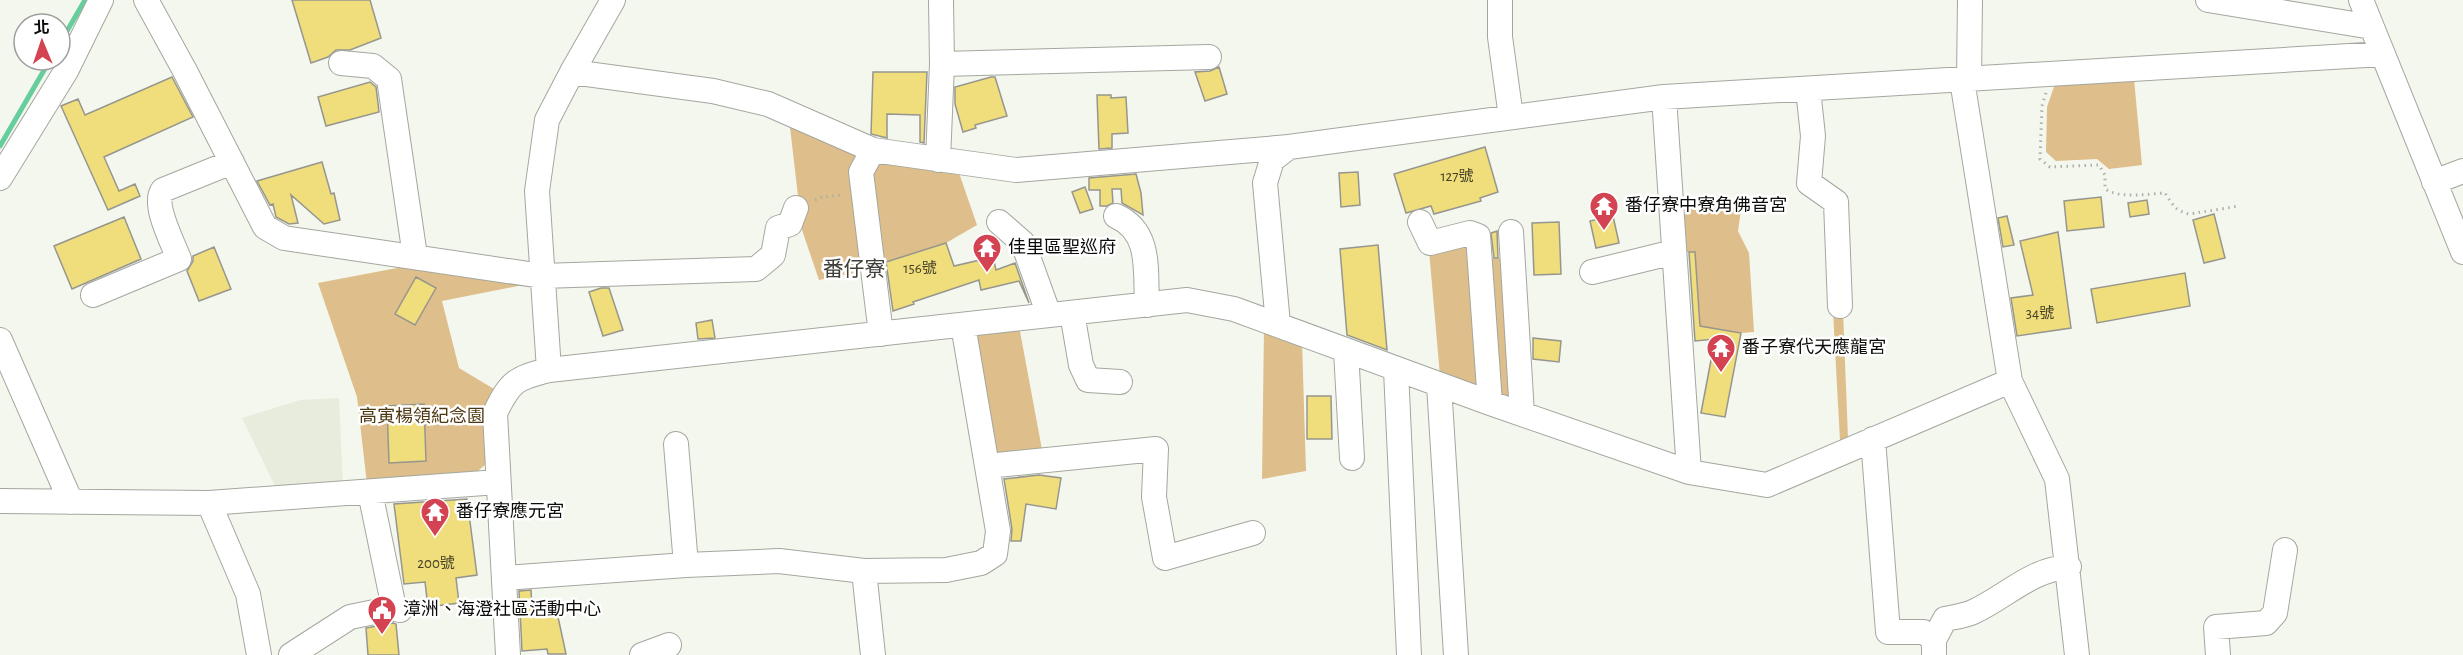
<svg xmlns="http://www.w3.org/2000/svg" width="2463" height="655" viewBox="0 0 2463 655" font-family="'Alegreya Sans','Noto Sans TC',sans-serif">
  <rect width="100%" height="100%" fill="#f4f7ee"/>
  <path fill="#e7ecdc" d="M 339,398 L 343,486 L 276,488 L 242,418 L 300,400 Z"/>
  <path fill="#debe8a" d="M 2134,79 L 2142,165 L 2109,169 L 2097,159 L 2056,161 L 2046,152 L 2047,107 L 2055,84 Z
    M 789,119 L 859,149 L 864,271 L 819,280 L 802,230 Z
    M 874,160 L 958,170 L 977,225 L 946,243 L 877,265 L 867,166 Z
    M 1678,199 L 1742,203 L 1738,231 L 1749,253 L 1754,332 L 1741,333 L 1700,326 L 1695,252 L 1682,252 Z
    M 1470,239 L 1472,259 L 1505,258 L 1513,402 L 1440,376 L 1429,250 Z
    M 418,264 L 533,283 L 442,301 L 459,368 L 494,389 L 483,411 L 487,463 L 471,477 L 367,484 L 357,397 L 318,283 Z
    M 1833,311 L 1843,311 L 1848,438 L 1840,441 Z
    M 1019,326 L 1043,455 L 991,462 L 972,333 Z
    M 1264,328 L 1302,342 L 1306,471 L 1262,479 Z"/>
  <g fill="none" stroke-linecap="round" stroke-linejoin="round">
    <path stroke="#66ce9d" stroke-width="5" d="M 60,43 L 85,0
      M 0,146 L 50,60"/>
  </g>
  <path fill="#efde7b" stroke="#97968e" stroke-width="1.5" d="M 292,0 L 370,0 L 381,38 L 350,50 L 336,50 L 328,57 L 311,63 Z
    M 1219,67 L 1227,94 L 1205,101 L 1195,72 L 1210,71 Z
    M 873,72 L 927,72 L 924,143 L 920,142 L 920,115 L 887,114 L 887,138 L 871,134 Z
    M 172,77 L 193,117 L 104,157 L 119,191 L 135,184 L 140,196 L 108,210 L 61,106 L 78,99 L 85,115 Z
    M 991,77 L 995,77 L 1007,116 L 975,125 L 976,128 L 963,132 L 955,104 L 955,87 Z
    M 370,82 L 376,87 L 379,112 L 326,126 L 318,97 Z
    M 1097,95 L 1111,95 L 1111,98 L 1126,97 L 1128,133 L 1112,134 L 1112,148 L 1099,149 Z
    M 1485,147 L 1498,192 L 1480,198 L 1481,201 L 1434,214 L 1431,206 L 1406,213 L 1394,174 Z
    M 322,162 L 331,194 L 334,193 L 340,220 L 324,224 L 291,195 L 298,223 L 289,224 L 276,217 L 273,204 L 270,205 L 257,181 Z
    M 1358,172 L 1360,205 L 1341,207 L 1339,173 Z
    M 1136,174 L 1141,193 L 1143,215 L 1122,203 L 1121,189 L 1112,189 L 1113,203 L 1107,206 L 1100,206 L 1100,190 L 1089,190 L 1089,178 Z
    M 1085,187 L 1093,209 L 1080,213 L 1072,192 Z
    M 2101,197 L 2104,227 L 2067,231 L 2064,201 Z
    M 2147,200 L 2149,214 L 2130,217 L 2128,203 Z
    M 2214,214 L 2225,258 L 2204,263 L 2193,220 Z
    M 1613,216 L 1619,243 L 1596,248 L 1590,221 Z
    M 2007,216 L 2014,245 L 2003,247 L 1998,218 Z
    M 124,217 L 141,259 L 72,289 L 54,246 Z
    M 1559,222 L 1561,274 L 1534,275 L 1532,223 Z
    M 1497,231 L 1498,258 L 1494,258 L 1491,233 Z
    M 2058,232 L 2071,328 L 2017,336 L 2011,298 L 2033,295 L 2020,241 Z
    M 946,243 L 954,266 L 993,257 L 996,270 L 1015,263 L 1029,303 L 1019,281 L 981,290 L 979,280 L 913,302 L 914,304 L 893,311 L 886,262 Z
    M 1378,245 L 1387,350 L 1347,335 L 1340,249 Z
    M 214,247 L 231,289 L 199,301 L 187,271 L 193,261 L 193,256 Z
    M 1689,252 L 1695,252 L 1700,326 L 1741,333 L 1725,417 L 1701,413 L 1715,339 L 1695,341 Z
    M 2185,273 L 2190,306 L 2097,323 L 2091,289 Z
    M 416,277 L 436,288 L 415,325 L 395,314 Z
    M 601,288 L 609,288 L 623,330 L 603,336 L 589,292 Z
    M 712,320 L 715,338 L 698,339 L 696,323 Z
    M 1533,338 L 1561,341 L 1559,362 L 1533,359 Z
    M 1307,396 L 1331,396 L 1332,439 L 1307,439 Z
    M 424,404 L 426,461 L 389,463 L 387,406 Z
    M 1039,475 L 1061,478 L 1056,509 L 1026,504 L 1021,541 L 1011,541 L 1012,529 L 1004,479 Z
    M 467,499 L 477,575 L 456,578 L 459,603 L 428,607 L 425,582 L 404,584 L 394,504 Z
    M 531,590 L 532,608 L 555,603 L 566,654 L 548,654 L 547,649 L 522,651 L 519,591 Z
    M 393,623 L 396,624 L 399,655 L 368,655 L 366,628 Z"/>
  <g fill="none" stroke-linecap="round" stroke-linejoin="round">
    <g stroke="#a4a79f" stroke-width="26">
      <path id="minor" d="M 146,0 L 185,71 L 265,227 L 284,238 L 542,276 L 756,269 L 773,255 L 778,228 L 790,224 L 796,208
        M 1500,0 L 1500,37 L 1511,117
        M 2208,0 L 2372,27
        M 2361,0 L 2463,252
        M 341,63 L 373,66 L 389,79 L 415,256
        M 942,64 L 1209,57
        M 572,72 L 713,91 L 768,104 L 873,150 L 1016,170 L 1289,147
        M 1969,79 L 1970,0
        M 1962,80 L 2010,381 L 2057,479 L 2077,655
        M 1808,89 L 1813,136 L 1809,183 L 1836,202 L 1840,306
        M 1664,97 L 1689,472
        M 873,150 L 861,172 L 881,334
        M 938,160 L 942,64 L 941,0
        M 0,178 L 66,71 L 101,0
        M 2434,182 L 2463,171
        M 1116,216 C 1152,232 1145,271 1147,305
        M 999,222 L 1023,243 L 1049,315
        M 1420,222 L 1430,243 L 1470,233 L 1478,236 L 1490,403
        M 1511,232 L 1522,414
        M 1592,272 L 1674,252
        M 93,295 L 179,259 C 173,243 152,204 163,190 L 232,162
        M 1072,313 L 1081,365 L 1088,380 L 1120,382
        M 1278,324 L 1265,183 L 1272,160 L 1289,147 L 1664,97 L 2383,54
        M 0,340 L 71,502
        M 1346,351 L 1352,458
        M 549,370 L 537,191 L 547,120 L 572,72 L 613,0
        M 1396,370 L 1409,655
        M 1439,385 L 1456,655
        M 1873,439 L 1888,632 L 1924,632 L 1934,640 L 1934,655
        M 676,444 L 686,565
        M 987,466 L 1156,449 L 1154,497 L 1165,558 L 1253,533
        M 370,492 L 394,608
        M 0,501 L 209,503 L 498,482
        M 209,503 L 248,594 L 259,655
        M 864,571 L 873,655
        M 504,578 L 686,565 L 779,561 L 864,571 L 946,570 L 981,563 L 995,554 L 998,531 L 963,325
        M 1934,640 L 1945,619 C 1954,617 1964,616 1973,612 C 2006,597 2031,569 2069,567
        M 291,655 L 350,617 L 394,608 L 400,610
        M 508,655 L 495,413 C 510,382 515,378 549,370 L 1187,300 L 1234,309 L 1490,403 L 1689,472 L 1767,485 L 2010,381
        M 642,655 L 669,645
        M 2218,655 L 2216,627 L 2266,623 L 2275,613 L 2285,550"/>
    </g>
    <path stroke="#adafa8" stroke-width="3" stroke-dasharray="1.5 4.5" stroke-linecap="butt" d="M 2046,93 L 2042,106 L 2040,159 L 2050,167 L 2099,165 L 2105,175 L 2105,189 C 2121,199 2147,194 2165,193 C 2172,204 2176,212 2190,214 L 2239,206
      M 815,200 L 822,197 L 843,195"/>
    <use href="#minor" stroke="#fff" stroke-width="24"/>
  </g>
  <defs>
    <g id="temple-pin" transform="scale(1.5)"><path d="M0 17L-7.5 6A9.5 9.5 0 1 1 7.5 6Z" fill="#d34352" stroke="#fff"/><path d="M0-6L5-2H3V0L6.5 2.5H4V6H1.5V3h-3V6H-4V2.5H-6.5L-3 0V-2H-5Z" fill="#fff"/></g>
    <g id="civic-pin" transform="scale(1.5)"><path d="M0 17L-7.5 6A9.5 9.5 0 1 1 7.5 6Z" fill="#d34352" stroke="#fff"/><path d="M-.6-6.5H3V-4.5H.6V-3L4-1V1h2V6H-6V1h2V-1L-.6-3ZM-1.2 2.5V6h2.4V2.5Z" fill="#fff"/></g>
  </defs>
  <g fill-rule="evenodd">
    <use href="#temple-pin" x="1604" y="206"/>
    <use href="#temple-pin" x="987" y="248"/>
    <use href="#temple-pin" x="1721" y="348"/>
    <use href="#temple-pin" x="435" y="512"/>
    <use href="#civic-pin" x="382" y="610"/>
  </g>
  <g text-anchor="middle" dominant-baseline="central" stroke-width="5" stroke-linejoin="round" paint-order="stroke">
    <g font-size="15" fill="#444026">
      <text x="1457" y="176">127號</text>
      <text x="920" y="268">156號</text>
      <text x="2040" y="313">34號</text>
      <text x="436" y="563">200號</text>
    </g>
    <g font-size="18" fill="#0b0c09" stroke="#fff" text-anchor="start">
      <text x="1625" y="206">番仔寮中寮角佛音宮</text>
      <text x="1008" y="248">佳里區聖巡府</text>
      <text x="1742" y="348">番子寮代天應龍宮</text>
      <text x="456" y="512">番仔寮應元宮</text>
      <text x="403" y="610">漳洲、海澄社區活動中心</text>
    </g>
    <g font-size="18" fill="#4d3812" stroke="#fff">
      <text x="422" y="417">高寅楊領紀念園</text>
    </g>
    <g font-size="21" fill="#3e4039" stroke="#fff">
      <text x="854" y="269">番仔寮</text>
    </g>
  </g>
  <g transform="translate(42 42) rotate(358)"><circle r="28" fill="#ffffff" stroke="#9d9e9d" stroke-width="1.5"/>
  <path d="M0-4.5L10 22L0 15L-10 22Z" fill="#d34352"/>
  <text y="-9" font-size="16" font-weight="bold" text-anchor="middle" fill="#0b0c09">北</text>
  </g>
</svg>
